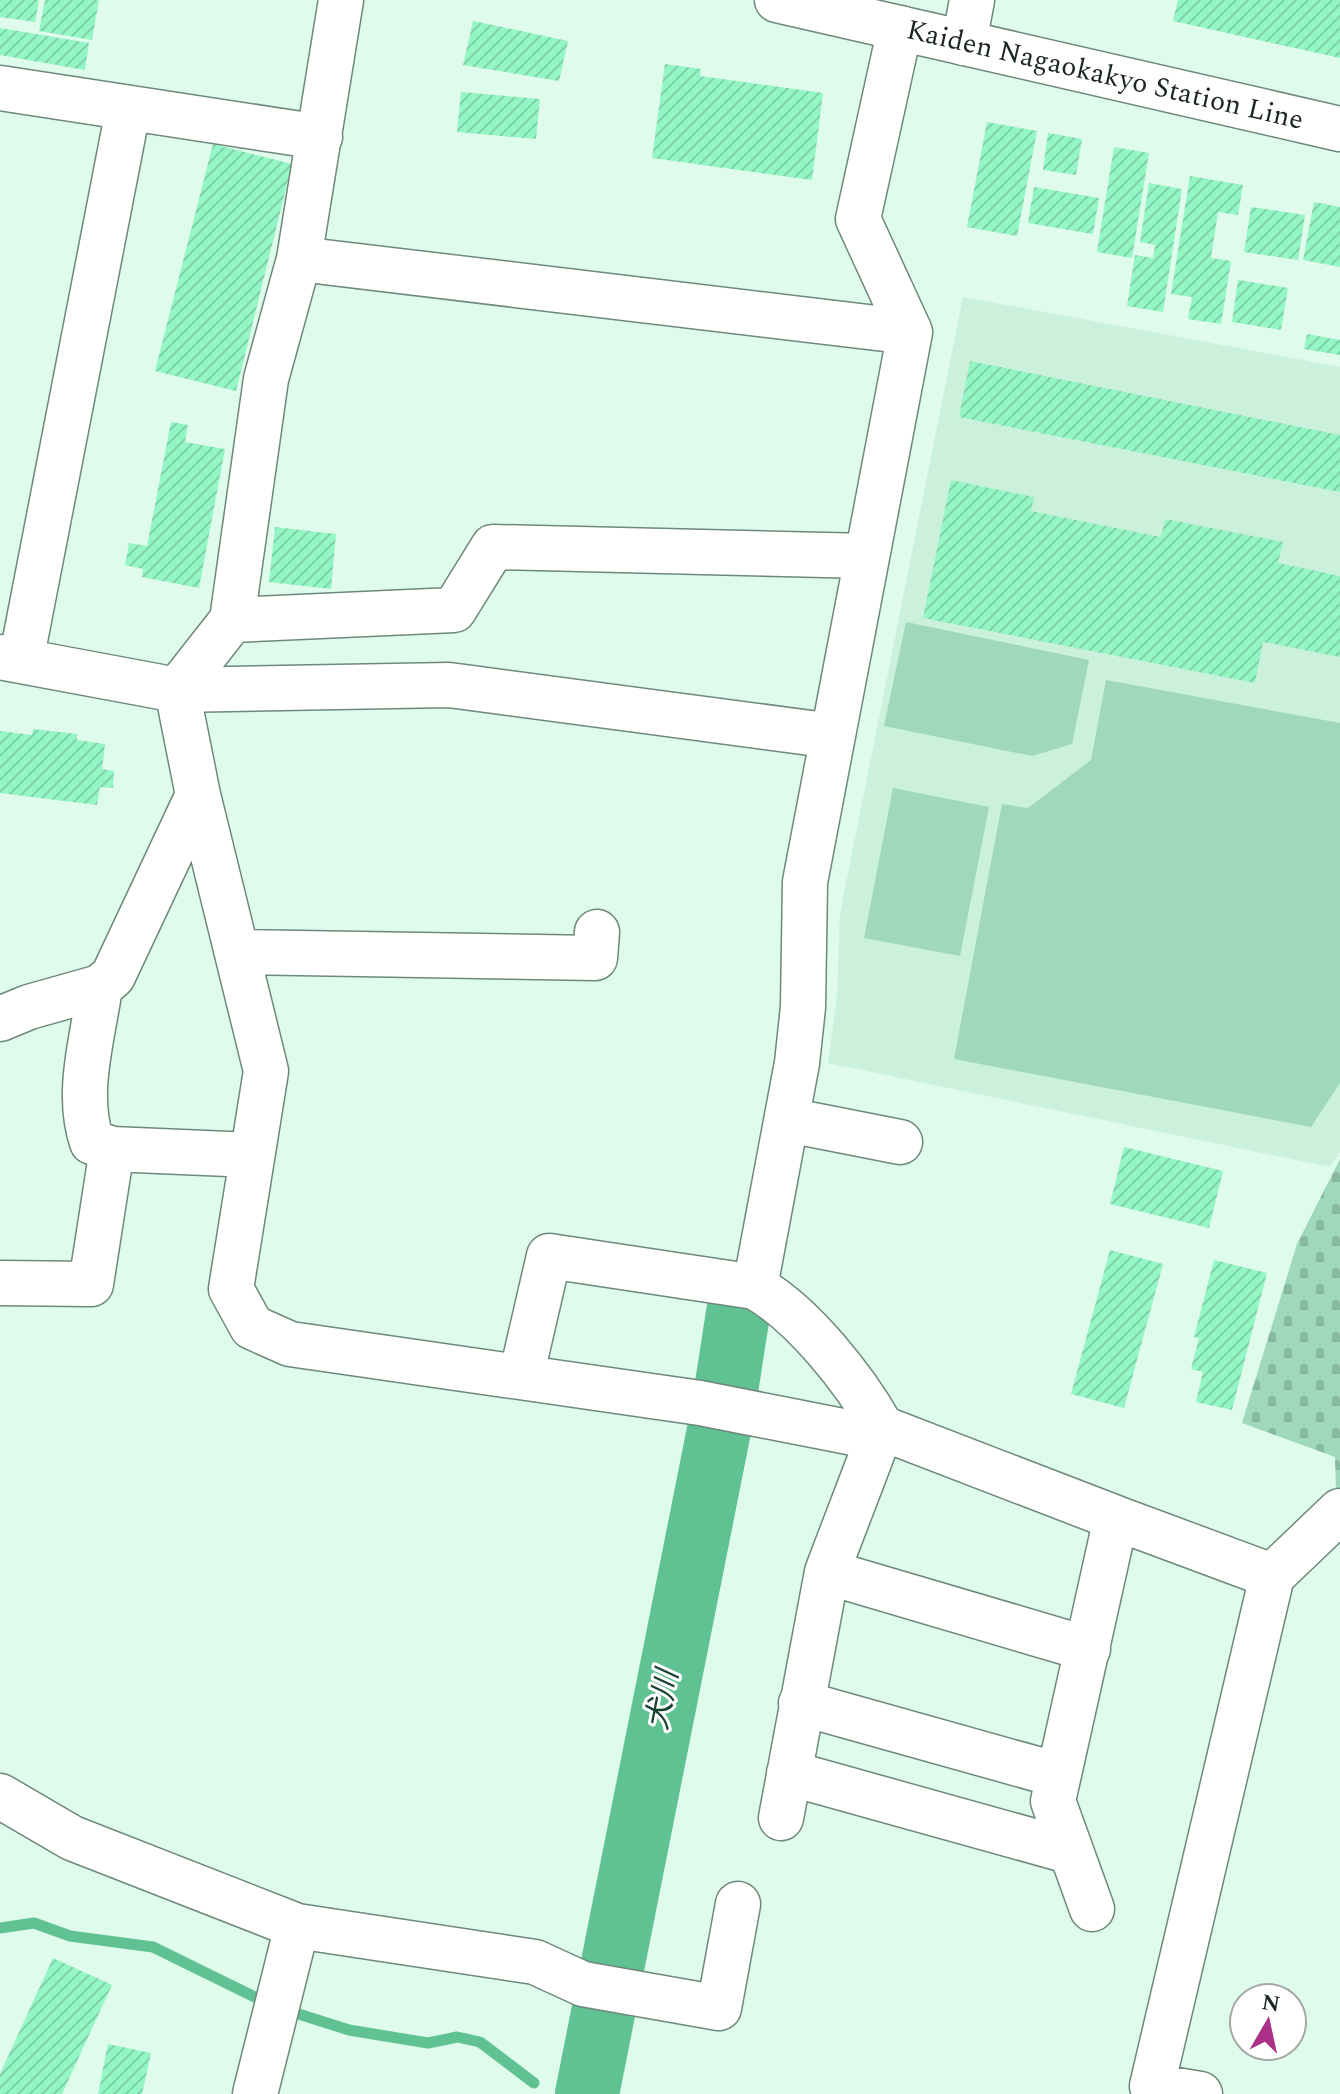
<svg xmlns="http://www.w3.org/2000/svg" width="1340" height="2094" viewBox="0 0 1340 2094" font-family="Spectral,'Noto Sans JP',serif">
  <defs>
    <pattern id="cemetery-stones" width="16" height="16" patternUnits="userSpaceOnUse" patternTransform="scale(2)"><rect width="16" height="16" fill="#9fd8ba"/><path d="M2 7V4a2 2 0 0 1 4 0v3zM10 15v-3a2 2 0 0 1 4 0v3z" fill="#88b9a0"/></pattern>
    <pattern id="building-hatch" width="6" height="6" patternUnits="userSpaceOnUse" patternTransform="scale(2)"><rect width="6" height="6" fill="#94f5c5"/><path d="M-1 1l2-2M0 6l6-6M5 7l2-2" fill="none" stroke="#7fd2a9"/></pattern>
  </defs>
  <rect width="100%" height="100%" fill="#defbeb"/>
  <path fill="#cbf0db" d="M 963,297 L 1340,367 L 1340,1152 L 1330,1167 L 828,1063 L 837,997 L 840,914 Z"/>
  <path fill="url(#cemetery-stones)" d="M 1340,1159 L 1340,1492 L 1336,1492 L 1335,1457 L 1242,1423 L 1297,1244 Z"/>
  <path fill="#9fd8ba" d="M 906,622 L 1089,660 L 1072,744 L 1032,756 L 884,726 Z
    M 1106,680 L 1340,723 L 1340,1083 L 1311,1127 L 954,1059 L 1002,804 L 1028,808 L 1091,760 Z
    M 893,788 L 989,807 L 960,956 L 864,938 Z"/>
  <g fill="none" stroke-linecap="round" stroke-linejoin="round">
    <path stroke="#60c193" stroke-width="11" d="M 687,1456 L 706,1496
      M 0,1928 L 34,1923 L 70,1936 L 153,1947 L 269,2004
      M 286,2010 L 349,2030 L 428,2043 L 457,2037 L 480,2042 L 534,2083"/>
    <path stroke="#60c193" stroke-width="64" d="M 587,2094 L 723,1410 L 739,1307"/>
  </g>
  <path fill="url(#building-hatch)" d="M 0,0 L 39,0 L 35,22 L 0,17 Z
    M 45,0 L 99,0 L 92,40 L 39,31 Z
    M 1178,0 L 1340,0 L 1340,58 L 1173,21 Z
    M 473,21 L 568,41 L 559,81 L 463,65 Z
    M 0,28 L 89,43 L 85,70 L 0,55 Z
    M 665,64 L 701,69 L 700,76 L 823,93 L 812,180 L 652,158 Z
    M 461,92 L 540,99 L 536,139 L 457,132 Z
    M 987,122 L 1037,131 L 1017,236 L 967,227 Z
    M 1048,133 L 1082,139 L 1076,175 L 1043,170 Z
    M 213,144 L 292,164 L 236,391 L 155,371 Z
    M 1114,147 L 1149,153 L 1132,258 L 1097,252 Z
    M 1190,176 L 1243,185 L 1238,215 L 1218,212 L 1211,258 L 1231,261 L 1221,324 L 1188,319 L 1192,297 L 1171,294 Z
    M 1149,183 L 1182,189 L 1163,312 L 1127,306 L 1135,255 L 1153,258 L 1155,245 L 1140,242 Z
    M 1034,187 L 1099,198 L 1093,234 L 1028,223 Z
    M 1314,202 L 1340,207 L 1340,267 L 1303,260 Z
    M 1251,207 L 1305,215 L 1298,260 L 1244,252 Z
    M 1238,280 L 1288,288 L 1281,330 L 1232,322 Z
    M 1307,334 L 1340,340 L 1340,355 L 1304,349 Z
    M 970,361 L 1340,435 L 1340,492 L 959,417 Z
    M 171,422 L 188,425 L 185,442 L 225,449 L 199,588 L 142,577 L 143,569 L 125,565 L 129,543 L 147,546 Z
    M 951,480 L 1034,497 L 1031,511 L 1161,537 L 1165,519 L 1283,542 L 1278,563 L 1340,576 L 1340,657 L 1263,642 L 1255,683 L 923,618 Z
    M 275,527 L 336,534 L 331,589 L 269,582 Z
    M 33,729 L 77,734 L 77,740 L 105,744 L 102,769 L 114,771 L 113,788 L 100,787 L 97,805 L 0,793 L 0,731 L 32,735 Z
    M 1124,1147 L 1223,1171 L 1209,1228 L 1110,1204 Z
    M 1110,1250 L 1163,1264 L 1124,1408 L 1071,1394 Z
    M 1214,1260 L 1267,1273 L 1232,1410 L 1196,1402 L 1203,1372 L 1191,1369 L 1199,1338 L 1194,1337 Z
    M 53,1958 L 112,1985 L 62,2094 L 0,2094 L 0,2074 Z
    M 108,2044 L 151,2053 L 142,2094 L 98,2094 Z"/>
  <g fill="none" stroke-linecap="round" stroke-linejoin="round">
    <g stroke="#6e887a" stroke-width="47">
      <path id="minor" d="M 341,0 L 299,259 L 266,379 L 232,620 L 177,690 L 198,795 L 266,1071 L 231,1289 L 252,1327 L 290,1344 L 700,1403 L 853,1433 L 882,1428 L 1116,1518 L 1053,1801 L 1092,1909
        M 964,43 L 972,0
        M 0,88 L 320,137
        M 299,259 L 910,332
        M 232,620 L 454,610 L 493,547 L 867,556
        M 0,657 L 177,690 L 449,685 L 833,736
        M 21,661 L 128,110
        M 238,952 L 595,958 L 597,932
        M 0,1019 L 29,1007 L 100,987
        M 788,1120 L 900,1142
        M 112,1149 L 92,1142 C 75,1093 93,1037 100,987 L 113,976 L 198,795
        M 0,1283 L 91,1284 L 112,1149 L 252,1155
        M 521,1377 L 549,1256 L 755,1287
        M 1116,1518 L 1272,1576
        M 827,1572 L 1088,1649
        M 801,1703 L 1058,1775
        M 789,1773 L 1069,1851
        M 0,1796 L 72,1838 L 297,1926 L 535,1962 L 583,1984 L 719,2008 L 738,1904
        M 781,1818 L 827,1572 L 882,1428 C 855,1380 803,1314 755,1287 L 797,1063 L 803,1007 L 805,882 L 910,332 L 858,219 L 900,28
        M 255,2094 L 297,1926
        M 1200,2094 L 1152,2086 L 1272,1576 L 1340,1511"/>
    </g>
    <g stroke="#6e887a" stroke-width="47">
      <path id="major" d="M 777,0 L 1340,129"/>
    </g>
    <use href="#minor" stroke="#fff" stroke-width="44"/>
    <use href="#major" stroke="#fff" stroke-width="44"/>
  </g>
  <g text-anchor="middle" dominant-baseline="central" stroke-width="6" stroke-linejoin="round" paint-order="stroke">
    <g font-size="28" fill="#1c2621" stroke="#fff">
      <text transform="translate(1105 75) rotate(13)">Kaiden Nagaokakyo Station Line</text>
    </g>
    <g font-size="30" font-style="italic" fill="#18422f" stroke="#fff">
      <text transform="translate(663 1700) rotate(-79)">犬川</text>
    </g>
  </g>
  <g transform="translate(1268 2022) rotate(9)"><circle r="38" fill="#ffffff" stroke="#a4a8a6" stroke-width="2"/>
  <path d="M0-6L14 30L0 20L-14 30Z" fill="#aa3187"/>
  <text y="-12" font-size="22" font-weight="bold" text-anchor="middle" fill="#1c2621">N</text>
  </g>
</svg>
